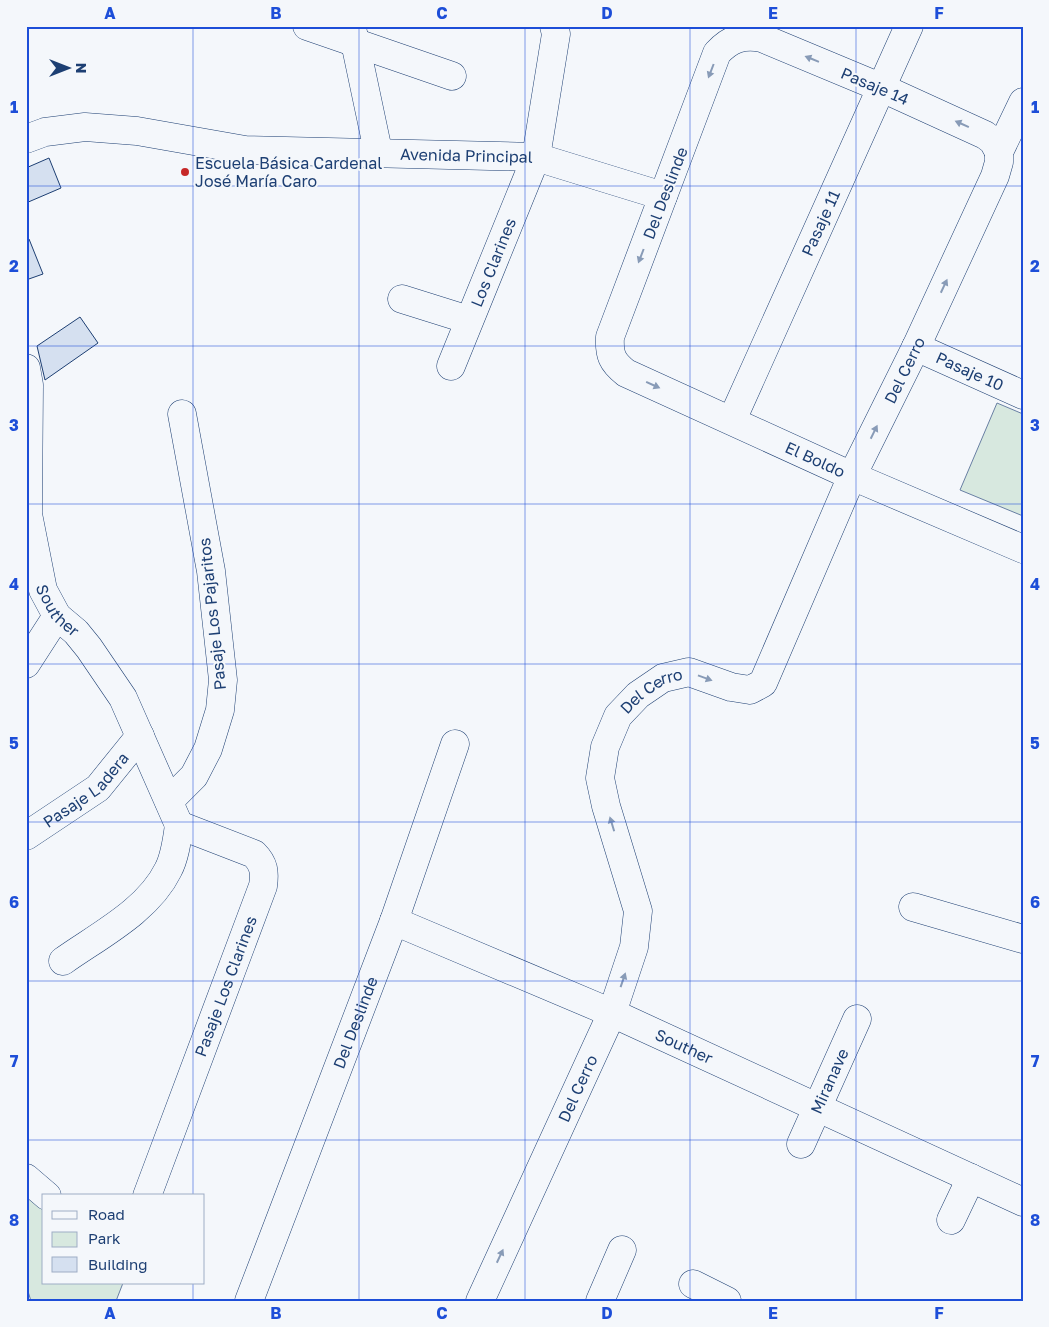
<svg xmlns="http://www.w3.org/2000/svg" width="1049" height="1327" viewBox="0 0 1049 1327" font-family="'Golos Text',sans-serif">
  <rect width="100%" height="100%" fill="#f4f7fb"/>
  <path fill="#d7e8df" stroke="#687fa3" d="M 997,403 L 1023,414 L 1023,516 L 960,490 Z
    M 26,1191 L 44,1203 L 44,1283 L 123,1283 L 116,1301 L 31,1301 L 26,1285 Z"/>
  <path fill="#d5e0f0" stroke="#1d3f73" d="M 49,158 L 61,188 L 26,203 L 26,168 Z
    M 29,239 L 43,274 L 26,280 L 26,240 Z
    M 80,317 L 98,343 L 45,380 L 37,346 Z"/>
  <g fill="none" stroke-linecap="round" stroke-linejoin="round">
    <g stroke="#1d3f73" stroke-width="29">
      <g id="minor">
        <path d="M 307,26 L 452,76"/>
        <path d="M 352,28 L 378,151"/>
        <path id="s1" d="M 26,139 L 45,132 L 85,127 L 137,131 L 245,150 L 536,157 L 663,196"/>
        <path id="s2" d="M 999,152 L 993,141 L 985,135 L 882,88 L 762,38 C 743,34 730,39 717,53 L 610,337 C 609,355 612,362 626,373 L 852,476 L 1023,549"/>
        <path d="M 402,299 L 469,320"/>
        <path id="s3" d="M 916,347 L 1023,395"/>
        <path id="s4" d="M 451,366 L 536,157 L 556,34 L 554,26"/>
        <path id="s5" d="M 26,368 L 29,385 L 28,514 L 43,590 L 57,616 L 76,632 L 89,648 L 123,698 L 179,825"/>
        <path id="s6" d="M 732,420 L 909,26"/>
        <path d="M 26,664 L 57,616"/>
        <path d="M 169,801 L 194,776 L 208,749 L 220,710 L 223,680 L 211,571 L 182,414"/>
        <path id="s7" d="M 26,836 L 98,788 L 140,736"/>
        <path d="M 913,907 L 1023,939"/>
        <path id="s8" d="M 394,921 L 612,1013 L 1023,1202"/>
        <path d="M 63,961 C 98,936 148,911 168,870 C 175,857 177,840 179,825"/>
        <path id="s9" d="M 801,1144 L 857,1019"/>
        <path d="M 26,1178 L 47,1196"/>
        <path id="s10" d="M 147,1196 L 263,886 C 265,872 264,864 254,854 L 179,825"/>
        <path d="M 951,1220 L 971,1178"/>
        <path d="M 693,1284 L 727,1301"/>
        <path id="s11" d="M 249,1301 L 394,921 L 455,744"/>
        <path id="s12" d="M 480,1301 L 612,1013 L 634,947 L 638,911 L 606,806 L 600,778 L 605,747 L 618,716 L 638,695 L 663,678 L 689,672 L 731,687 L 750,690 L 763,683 L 852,476 L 916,347 L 995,176 L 999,162 L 999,152 L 1023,102"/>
        <path d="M 600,1301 L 622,1250"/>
      </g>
    </g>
    <use href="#minor" stroke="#f4f7fb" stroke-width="28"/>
  </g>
  <defs><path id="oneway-solid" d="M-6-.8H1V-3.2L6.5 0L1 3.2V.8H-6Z" transform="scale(1.25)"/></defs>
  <g fill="#889bb7">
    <use href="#oneway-solid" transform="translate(812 59) rotate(-158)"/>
    <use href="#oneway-solid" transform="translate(711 71) rotate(111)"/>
    <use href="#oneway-solid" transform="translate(962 124) rotate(-156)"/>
    <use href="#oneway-solid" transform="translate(641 256) rotate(111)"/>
    <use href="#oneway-solid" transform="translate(944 286) rotate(-65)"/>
    <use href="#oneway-solid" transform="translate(653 385) rotate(24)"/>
    <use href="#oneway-solid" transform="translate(874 432) rotate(-64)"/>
    <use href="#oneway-solid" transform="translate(705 678) rotate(20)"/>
    <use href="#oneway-solid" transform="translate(612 824) rotate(-107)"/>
    <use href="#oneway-solid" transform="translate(623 980) rotate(-71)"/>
    <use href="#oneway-solid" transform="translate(500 1256) rotate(-65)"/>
  </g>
  <path fill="none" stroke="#1d4ed8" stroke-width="1" stroke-opacity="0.55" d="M 193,26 L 193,1196M 359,26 L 359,1301M 525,26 L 525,1301M 690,26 L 690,1301M 856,26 L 856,1301M 26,186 L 1023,186M 26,346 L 1023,346M 26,504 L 1023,504M 26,664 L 1023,664M 26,822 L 1023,822M 26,981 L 1023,981M 26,1140 L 1023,1140M 193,1283 L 193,1301"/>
  <circle fill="#c62828" stroke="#f4f7fb" stroke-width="2" cx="185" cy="172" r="5"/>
  <g text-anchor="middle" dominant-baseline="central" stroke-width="4" stroke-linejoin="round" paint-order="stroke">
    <g font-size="16" fill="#1d3f73" stroke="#f4f7fb">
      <text transform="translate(875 86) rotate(23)">Pasaje 14</text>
      <text stroke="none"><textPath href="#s1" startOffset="444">Avenida Principal</textPath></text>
      <text transform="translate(665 193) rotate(-69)">Del Deslinde</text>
      <text stroke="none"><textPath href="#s6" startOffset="216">Pasaje 11</textPath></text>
      <text stroke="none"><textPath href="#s4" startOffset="112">Los Clarines</textPath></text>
      <text stroke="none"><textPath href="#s12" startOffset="1134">Del Cerro</textPath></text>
      <text stroke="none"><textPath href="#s3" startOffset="59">Pasaje 10</textPath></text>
      <text stroke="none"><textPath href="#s2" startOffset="869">El Boldo</textPath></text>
      <text stroke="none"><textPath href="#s5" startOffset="249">Souther</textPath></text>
      <text transform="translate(212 614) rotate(-96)">Pasaje Los Pajaritos</text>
      <text stroke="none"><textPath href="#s12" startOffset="669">Del Cerro</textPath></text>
      <text stroke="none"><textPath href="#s7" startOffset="76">Pasaje Ladera</textPath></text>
      <text stroke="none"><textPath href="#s10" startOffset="224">Pasaje Los Clarines</textPath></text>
      <text stroke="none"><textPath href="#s11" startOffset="298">Del Deslinde</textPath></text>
      <text stroke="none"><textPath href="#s8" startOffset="316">Souther</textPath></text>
      <text stroke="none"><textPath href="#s9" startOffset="69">Miranave</textPath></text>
      <text stroke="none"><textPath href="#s12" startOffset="234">Del Cerro</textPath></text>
    </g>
    <g font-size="16" fill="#1d3f73" stroke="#f4f7fb" text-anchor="start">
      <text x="195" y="163">Escuela Básica Cardenal<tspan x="195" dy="18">José María Caro</tspan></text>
    </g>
  </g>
  <rect width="1049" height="1327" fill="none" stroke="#f4f7fb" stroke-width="55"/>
  <rect x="42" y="1194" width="162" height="90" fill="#f4f7fb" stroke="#9eadc5"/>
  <rect x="52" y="1211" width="25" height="8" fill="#f4f7fb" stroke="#9eadc5"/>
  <text x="88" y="1220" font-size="15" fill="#1d3f73">Road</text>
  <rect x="52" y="1232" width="25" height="15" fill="#d7e8df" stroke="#9eadc5"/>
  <text x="88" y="1244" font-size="15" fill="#1d3f73">Park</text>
  <rect x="52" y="1257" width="25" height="15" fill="#d5e0f0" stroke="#9eadc5"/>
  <text x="88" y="1270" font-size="15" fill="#1d3f73">Building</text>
  <g transform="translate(68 68) rotate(90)" stroke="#f4f7fb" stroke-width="4" paint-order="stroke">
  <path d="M0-4L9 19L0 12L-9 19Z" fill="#1d3f73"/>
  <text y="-8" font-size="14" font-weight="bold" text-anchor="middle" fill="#1d3f73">N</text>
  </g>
  <rect x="28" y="28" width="994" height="1272" fill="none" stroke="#1d4ed8" stroke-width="2"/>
  <g font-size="16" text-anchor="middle" font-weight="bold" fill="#1d4ed8">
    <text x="110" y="19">A</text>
    <text x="276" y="19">B</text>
    <text x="442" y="19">C</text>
    <text x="607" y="19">D</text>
    <text x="773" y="19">E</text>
    <text x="939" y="19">F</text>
    <text x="14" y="113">1</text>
    <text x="1035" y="113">1</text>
    <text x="14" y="272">2</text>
    <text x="1035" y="272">2</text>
    <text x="14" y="431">3</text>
    <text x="1035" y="431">3</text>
    <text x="14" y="590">4</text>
    <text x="1035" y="590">4</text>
    <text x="14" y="749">5</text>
    <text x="1035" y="749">5</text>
    <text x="14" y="908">6</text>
    <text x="1035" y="908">6</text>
    <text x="14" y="1067">7</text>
    <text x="1035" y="1067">7</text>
    <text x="14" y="1226">8</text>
    <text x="1035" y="1226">8</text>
    <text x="110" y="1319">A</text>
    <text x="276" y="1319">B</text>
    <text x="442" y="1319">C</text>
    <text x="607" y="1319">D</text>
    <text x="773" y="1319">E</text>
    <text x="939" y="1319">F</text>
  </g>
</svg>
